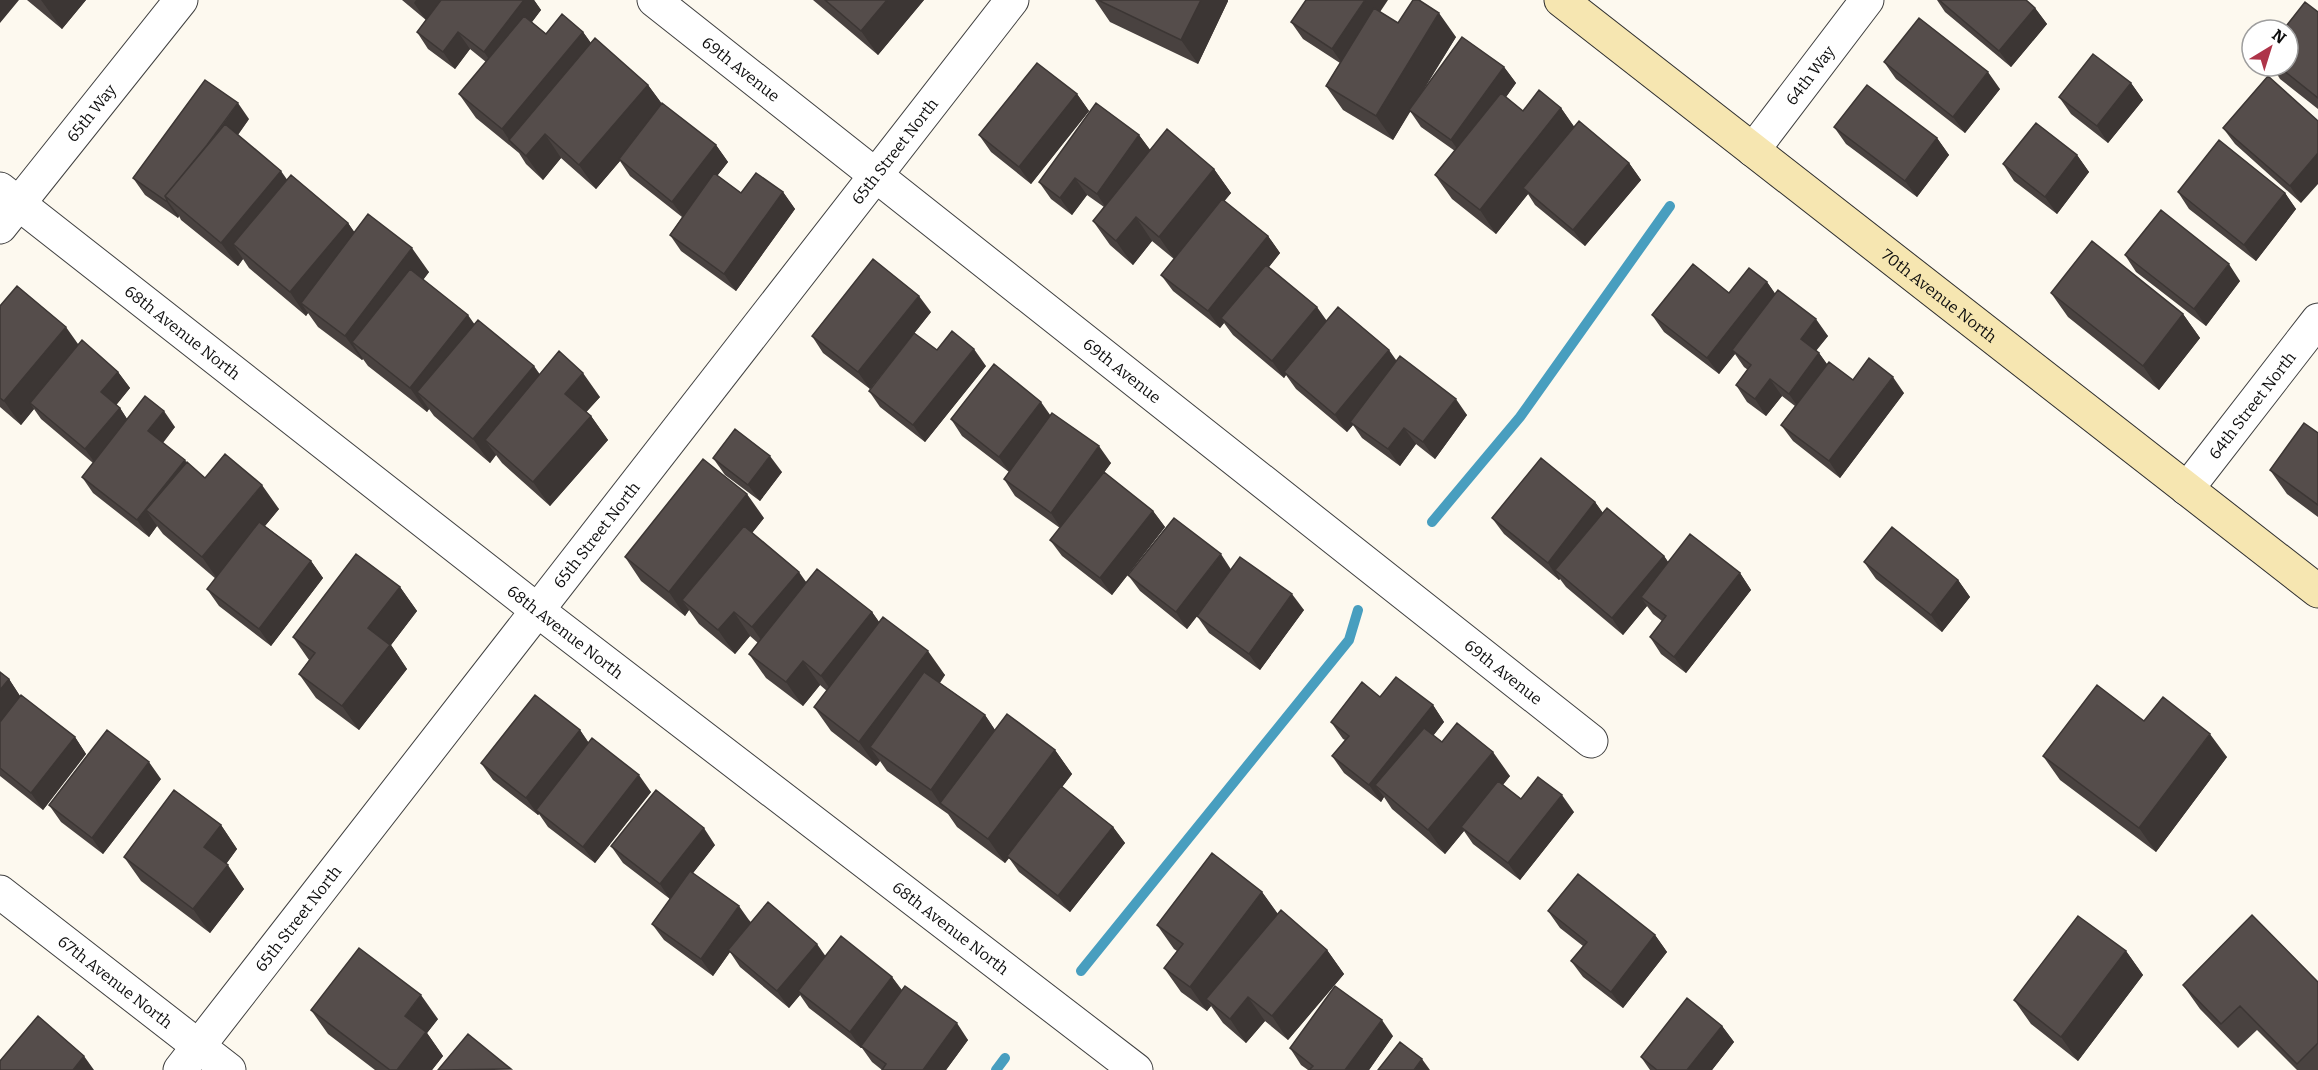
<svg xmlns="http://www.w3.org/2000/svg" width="2318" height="1070" viewBox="0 0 2318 1070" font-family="Bitter,serif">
  <rect width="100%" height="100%" fill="#fdf9ef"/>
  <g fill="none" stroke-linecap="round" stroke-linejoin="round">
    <path stroke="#489ebf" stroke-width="10" d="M 1432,522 L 1520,417 L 1670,206
      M 1081,971 L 1349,640 L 1358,610
      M 996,1070 L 1005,1058"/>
    <g stroke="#404040" stroke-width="35">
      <g id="street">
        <path id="s1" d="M 654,0 L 1591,741"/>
        <path id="s2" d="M 1753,150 L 1867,0"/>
        <path id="s3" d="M 0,189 L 537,610 L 1136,1070"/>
        <path id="s4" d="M 0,227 L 181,0"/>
        <path id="s5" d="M 2187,489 L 2318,320"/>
        <path id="s6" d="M 0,892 L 229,1070"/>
        <path id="s7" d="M 180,1070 L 1012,0"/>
      </g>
    </g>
    <g stroke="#2f2f2f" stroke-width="35">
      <g id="secondary">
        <path id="s8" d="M 1561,0 L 2318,591"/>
      </g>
    </g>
    <use href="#street" stroke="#fff" stroke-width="33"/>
    <use href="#secondary" stroke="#f6e6b1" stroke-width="33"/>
  </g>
  <path fill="#494240" d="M 27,0 L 86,0 L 62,29 Z
    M 402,0 L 534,0 L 541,10 L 532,22 L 546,34 L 583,32 L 591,43 L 648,85 L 662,104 L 716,145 L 728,162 L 717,176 L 741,193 L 783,192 L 795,209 L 736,291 L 681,251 L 670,235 L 682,217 L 630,176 L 620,161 L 596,189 L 561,158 L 543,180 L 526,164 L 519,153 L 476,118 L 459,94 L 486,62 L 470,49 L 455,69 L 428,49 L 417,32 L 426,20 Z
    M 813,0 L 924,0 L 878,55 Z
    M 1095,0 L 1228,0 L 1228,1 L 1198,64 L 1110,22 Z
    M 1937,0 L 2026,0 L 2035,8 L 2047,24 L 2011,67 L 1945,12 Z
    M 1380,12 L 1398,23 L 1456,37 L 1421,93 L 1504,67 L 1516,83 L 1506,97 L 1523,111 L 1561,108 L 1574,127 L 1629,163 L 1641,180 L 1585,246 L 1535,205 L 1528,194 L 1496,234 L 1452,199 L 1435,175 L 1455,151 L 1421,127 L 1410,111 L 1393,140 L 1343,110 L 1326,86 L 1340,63 L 1303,39 L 1291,22 Z
    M 2318,12 L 2318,109 L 2280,79 L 2272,66 L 2288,66 Z
    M 1884,62 L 2000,89 L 1965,133 L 1896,79 Z
    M 2268,76 L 2301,203 L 2235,144 L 2223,128 Z
    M 2131,83 L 2143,100 L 2108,143 L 2071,114 L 2059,97 Z
    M 1077,94 L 1089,111 L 1031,184 L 991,152 L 979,135 Z
    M 249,119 L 238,135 L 287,180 L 348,223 L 354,232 L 429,272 L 423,280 L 474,324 L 540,375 L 600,397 L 586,412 L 591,416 L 608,440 L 550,506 L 502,463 L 496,455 L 490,463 L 434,416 L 429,409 L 427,412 L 368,366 L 363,359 L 362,360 L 318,327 L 308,313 L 306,316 L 249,268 L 243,259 L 238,266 L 181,220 L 179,216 L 178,218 L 145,195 L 133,178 Z
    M 1834,127 L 1937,138 L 1949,155 L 1917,197 L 1846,144 Z
    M 1139,135 L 1150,150 L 1214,169 L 1231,193 L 1224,201 L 1268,236 L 1280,253 L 1269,267 L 1327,321 L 1396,361 L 1467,415 L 1435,459 L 1416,444 L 1400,466 L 1362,438 L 1353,425 L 1347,432 L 1296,389 L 1286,375 L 1284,378 L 1233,335 L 1224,323 L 1220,328 L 1173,291 L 1161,275 L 1174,259 L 1152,241 L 1133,265 L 1110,245 L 1093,221 L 1104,207 L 1087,195 L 1072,215 L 1051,199 L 1039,182 Z
    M 2077,155 L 2089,172 L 2057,214 L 2014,181 L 2003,164 Z
    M 2178,192 L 2285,193 L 2296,209 L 2256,261 L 2189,209 Z
    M 2125,255 L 2240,281 L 2206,326 L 2136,272 Z
    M 1767,282 L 1775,294 L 1828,336 L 1816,351 L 1819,353 L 1827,364 L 1853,380 L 1904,393 L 1840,478 L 1793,441 L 1781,425 L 1795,406 L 1782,396 L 1766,416 L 1747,402 L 1736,385 L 1748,370 L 1744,367 L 1735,354 L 1719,374 L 1664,332 L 1652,315 Z
    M 2051,293 L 2183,314 L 2200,338 L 2159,390 L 2068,317 Z
    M 0,306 L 78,345 L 118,372 L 130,388 L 116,405 L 120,408 L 127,419 L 175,427 L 163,443 L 205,478 L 279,509 L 265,526 L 311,561 L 323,578 L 271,646 L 219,606 L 207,589 L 216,579 L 163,534 L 157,526 L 149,537 L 93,493 L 82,477 L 93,463 L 41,419 L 34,409 L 21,425 L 0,407 Z
    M 931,312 L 870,389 L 823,353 L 812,336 Z
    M 937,350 L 986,366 L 925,442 L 880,407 L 869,391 Z
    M 1050,415 L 1111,463 L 1102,475 L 1153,511 L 1165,527 L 1112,595 L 1062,556 L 1050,540 L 1060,528 L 1015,496 L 1004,479 L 1009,472 L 962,436 L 951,419 Z
    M 2318,433 L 2318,517 L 2287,494 L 2270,470 Z
    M 713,458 L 782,472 L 760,501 L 725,475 Z
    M 1595,502 L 1603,513 L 1664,556 L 1668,562 L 1740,573 L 1751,590 L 1686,673 L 1661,654 L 1650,637 L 1662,621 L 1653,614 L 1647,606 L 1623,635 L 1566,587 L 1560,579 L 1559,580 L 1504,534 L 1492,518 Z
    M 764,518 L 752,533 L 806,582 L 872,612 L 879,622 L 945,675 L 940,683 L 985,715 L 995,730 L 1055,750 L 1072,774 L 1062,787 L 1113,827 L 1125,843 L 1070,912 L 1019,872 L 1009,858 L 1005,863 L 957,827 L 948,814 L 887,771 L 880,761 L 876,766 L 831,731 L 814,707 L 827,691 L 820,685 L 803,706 L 766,678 L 749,654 L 758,643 L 750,636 L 735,654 L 699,624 L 689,610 L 685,616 L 641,581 L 625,557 Z
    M 1864,562 L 1958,580 L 1970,597 L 1942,632 L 1876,579 Z
    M 1231,569 L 1304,610 L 1260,670 L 1209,633 L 1197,616 L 1198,615 L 1187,629 L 1140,591 L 1128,575 Z
    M 400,587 L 417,611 L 391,645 L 407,669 L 359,730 L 316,698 L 299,674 L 309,660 L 293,637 Z
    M 0,672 L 9,679 L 20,696 L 75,737 L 86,754 L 43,810 L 0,776 Z
    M 1380,697 L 1433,705 L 1444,722 L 1433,736 L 1442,742 L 1510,776 L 1503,785 L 1521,799 L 1574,812 L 1520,880 L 1473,844 L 1464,831 L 1445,854 L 1392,809 L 1384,797 L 1381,802 L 1344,773 L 1332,756 L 1345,740 L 1343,739 L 1331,722 Z
    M 2144,721 L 2227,757 L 2156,852 L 2060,780 L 2043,756 Z
    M 580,730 L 589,743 L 651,792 L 595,863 L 548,827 L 539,814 L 538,815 L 493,780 L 481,763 Z
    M 161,779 L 103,854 L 61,822 L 49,805 Z
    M 221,825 L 237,849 L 226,864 L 244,889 L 210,933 L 141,881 L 124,857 Z
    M 715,845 L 693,873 L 751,922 L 825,956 L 892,977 L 902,990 L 968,1040 L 946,1070 L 882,1070 L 872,1062 L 862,1048 L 861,1048 L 809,1008 L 800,995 L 789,1008 L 740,967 L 730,952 L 713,976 L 664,940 L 652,924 L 670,899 L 623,863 L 611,846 Z
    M 1262,892 L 1278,914 L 1327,950 L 1344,974 L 1288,1040 L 1265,1021 L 1246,1043 L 1223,1023 L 1211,1006 L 1207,1011 L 1181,992 L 1164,968 L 1177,951 L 1174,949 L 1157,925 Z
    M 1548,911 L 1655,935 L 1667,952 L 1623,1008 L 1583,977 L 1571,961 L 1583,946 L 1560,928 Z
    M 2126,951 L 2143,975 L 2078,1061 L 2031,1024 L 2014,1000 Z
    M 2318,982 L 2318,1070 L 2297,1070 L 2257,1030 L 2238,1048 L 2200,1009 L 2183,985 Z
    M 311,1010 L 438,1019 L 427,1033 L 443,1056 L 432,1070 L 375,1070 L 328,1034 Z
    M 1722,1026 L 1734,1042 L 1712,1070 L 1650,1070 L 1641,1057 Z
    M 1393,1036 L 1369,1070 L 1308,1070 L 1301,1065 L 1290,1048 Z"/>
  <path fill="#3c3634" d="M 0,0 L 19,0 L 0,23 Z
    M 41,0 L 86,0 L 62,29 Z
    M 416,0 L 442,0 L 426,20 L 414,3 Z
    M 524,0 L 534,0 L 541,10 L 496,69 L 484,52 Z
    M 887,0 L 924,0 L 878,55 L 861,31 Z
    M 1201,0 L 1228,0 L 1228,1 L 1198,64 L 1181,40 Z
    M 1365,0 L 1388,0 L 1344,66 L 1332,49 Z
    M 2035,8 L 2047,24 L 2011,67 L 1999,51 Z
    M 1439,13 L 1456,37 L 1393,140 L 1376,116 Z
    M 458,32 L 470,49 L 455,69 L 443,52 Z
    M 583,32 L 600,56 L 509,140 L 518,153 L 502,129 Z
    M 1504,67 L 1516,83 L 1463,157 L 1451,140 Z
    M 1988,72 L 2000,89 L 1965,133 L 1953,117 Z
    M 2131,83 L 2143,100 L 2108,143 L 2097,126 Z
    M 648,85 L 665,108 L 619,159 L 620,161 L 596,189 L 579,165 Z
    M 1077,94 L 1089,111 L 1031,184 L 1019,167 Z
    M 238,103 L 249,119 L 183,211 L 168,199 Z
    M 1561,108 L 1578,132 L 1523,188 L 1528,194 L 1496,234 L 1480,210 Z
    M 545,134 L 561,158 L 543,180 L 526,156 Z
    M 1139,135 L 1151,151 L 1108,211 L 1097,194 Z
    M 1937,138 L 1949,155 L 1917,197 L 1905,181 Z
    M 716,145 L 728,162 L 684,218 L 672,202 Z
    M 2318,153 L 2318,184 L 2301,203 L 2290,186 Z
    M 2077,155 L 2089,172 L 2057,214 L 2045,197 Z
    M 1629,163 L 1641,180 L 1585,246 L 1573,230 Z
    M 1214,169 L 1231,193 L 1176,261 L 1159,237 Z
    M 281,171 L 298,195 L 233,244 L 243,259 L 238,266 L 221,243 Z
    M 1075,178 L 1087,195 L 1072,215 L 1060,198 Z
    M 783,192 L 795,209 L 736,291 L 724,274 Z
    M 2285,193 L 2296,209 L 2256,261 L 2244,245 Z
    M 167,200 L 179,216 L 178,218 L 166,201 Z
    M 1136,217 L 1152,241 L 1133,265 L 1116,241 Z
    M 348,223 L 365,247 L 301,303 L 308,313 L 306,316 L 290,292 Z
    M 1268,236 L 1280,253 L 1225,322 L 1221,318 L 1224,323 L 1220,328 L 1208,311 Z
    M 412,248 L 429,272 L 366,354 L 352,342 L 363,359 L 362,360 L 345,336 Z
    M 2229,264 L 2240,281 L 2206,326 L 2194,309 Z
    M 1767,282 L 1779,299 L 1732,350 L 1735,354 L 1719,374 L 1707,358 Z
    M 919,296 L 931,312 L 870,389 L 858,372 Z
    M 1317,307 L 1329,324 L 1284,372 L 1286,375 L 1284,378 L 1272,361 Z
    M 2183,314 L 2200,338 L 2159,390 L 2143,366 Z
    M 468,315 L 485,339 L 417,392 L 429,409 L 427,412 L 410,388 Z
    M 1816,319 L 1828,336 L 1812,355 L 1801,339 Z
    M 66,327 L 83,351 L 30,403 L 34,409 L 21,425 L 4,401 Z
    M 974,349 L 986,366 L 925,442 L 913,425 Z
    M 1389,350 L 1401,367 L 1350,422 L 1353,425 L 1347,432 L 1335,415 Z
    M 1819,353 L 1831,370 L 1800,410 L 1789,394 Z
    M 534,366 L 551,390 L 485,440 L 496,455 L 490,463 L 473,439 Z
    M 118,372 L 130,388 L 113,409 L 101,392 Z
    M 583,373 L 600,397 L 581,418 L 565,394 Z
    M 1893,377 L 1904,393 L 1840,478 L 1829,461 Z
    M 1770,379 L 1782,396 L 1766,416 L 1755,399 Z
    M 1456,399 L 1467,415 L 1435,459 L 1423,442 Z
    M 1041,402 L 1053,419 L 1010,473 L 999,457 Z
    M 120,408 L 131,425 L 97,466 L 85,449 Z
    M 164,411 L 175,427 L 159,447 L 148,431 Z
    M 591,416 L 608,440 L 550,506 L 533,482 Z
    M 1404,428 L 1416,444 L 1400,466 L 1388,449 Z
    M 1099,446 L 1111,463 L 1062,530 L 1051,513 Z
    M 770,456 L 782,472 L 760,501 L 748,485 Z
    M 185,460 L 196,477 L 146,510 L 157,526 L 149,537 L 137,520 Z
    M 262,485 L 279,509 L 219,581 L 202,557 Z
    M 747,494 L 764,518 L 692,608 L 682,600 L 689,610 L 685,616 L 669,592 Z
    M 1595,502 L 1607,519 L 1555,570 L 1560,579 L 1559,580 L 1548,563 Z
    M 1153,511 L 1165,527 L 1112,595 L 1100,578 Z
    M 1221,554 L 1232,571 L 1187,629 L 1176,612 Z
    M 1664,556 L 1675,572 L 1641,597 L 1647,606 L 1623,635 L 1612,618 Z
    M 311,561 L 323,578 L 271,646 L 259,629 Z
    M 799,572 L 816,596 L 769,651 L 752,627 Z
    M 1740,573 L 1751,590 L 1686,673 L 1674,657 Z
    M 1958,580 L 1970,597 L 1942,632 L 1931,615 Z
    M 400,587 L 417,611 L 391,645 L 407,669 L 359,730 L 342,706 L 368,628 Z
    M 1292,594 L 1304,610 L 1260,670 L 1249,654 Z
    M 734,612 L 750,636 L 735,654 L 718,630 Z
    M 872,612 L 889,636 L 838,700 L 821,676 Z
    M 928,651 L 945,675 L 884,756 L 870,747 L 880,761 L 876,766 L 859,742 Z
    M 803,661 L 820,685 L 803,706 L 786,682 Z
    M 9,679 L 20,696 L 0,722 L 0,690 Z
    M 1433,705 L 1444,722 L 1386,794 L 1375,785 L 1384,797 L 1381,802 L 1369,785 Z
    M 985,715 L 1001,739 L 940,803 L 947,814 L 931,790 Z
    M 580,730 L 591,747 L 536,810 L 539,814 L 538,815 L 526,798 Z
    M 2210,734 L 2227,757 L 2156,852 L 2139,828 Z
    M 75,737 L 86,754 L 43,810 L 31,793 Z
    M 1055,750 L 1072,774 L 1009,857 L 1007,856 L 1009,858 L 1005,863 L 988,839 Z
    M 1493,752 L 1510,776 L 1465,830 L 1461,827 L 1464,831 L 1445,854 L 1428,830 Z
    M 149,762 L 161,779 L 103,854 L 92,838 Z
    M 639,775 L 651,792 L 595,863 L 583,847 Z
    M 1562,795 L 1574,812 L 1520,880 L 1508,863 Z
    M 221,825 L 237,849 L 221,871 L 204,847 Z
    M 1113,827 L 1125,843 L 1070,912 L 1058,896 Z
    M 704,828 L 715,845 L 671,901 L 660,884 Z
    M 228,865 L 244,889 L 210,933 L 193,909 Z
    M 1262,892 L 1279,916 L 1206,999 L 1211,1006 L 1207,1011 L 1190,987 Z
    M 739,906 L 751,923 L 728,950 L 730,952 L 713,976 L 701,959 Z
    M 1655,935 L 1667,952 L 1623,1008 L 1611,992 Z
    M 817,944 L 829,961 L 798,991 L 800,995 L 789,1008 L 777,991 Z
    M 1327,950 L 1344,974 L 1288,1040 L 1272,1016 Z
    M 2126,951 L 2143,975 L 2078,1061 L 2061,1037 Z
    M 892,977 L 904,994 L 861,1046 L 862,1048 L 861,1048 L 850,1032 Z
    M 421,995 L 438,1019 L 427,1033 L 443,1056 L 432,1070 L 397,1070 L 405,1016 Z
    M 1248,997 L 1265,1021 L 1246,1043 L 1230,1019 Z
    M 1382,1020 L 1393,1036 L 1369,1070 L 1345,1070 Z
    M 957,1023 L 968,1040 L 946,1070 L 923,1070 Z
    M 1722,1026 L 1734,1042 L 1712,1070 L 1687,1070 Z
    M 84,1056 L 94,1070 L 73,1070 Z
    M 1422,1059 L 1430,1070 L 1414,1070 Z"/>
  <path fill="#554d4b" stroke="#3c3634" stroke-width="1.5" d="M 441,0 L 524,0 L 484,52 L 458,32 L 443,52 L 417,32 Z
    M 825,0 L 887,0 L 861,31 Z
    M 1098,0 L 1201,0 L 1181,40 Z
    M 1306,0 L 1365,0 L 1332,49 L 1291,22 Z
    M 1413,0 L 1419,0 L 1439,13 L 1376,116 L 1326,86 L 1374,8 L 1398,23 Z
    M 1939,0 L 2026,0 L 2035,8 L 1999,51 Z
    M 2305,2 L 2318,12 L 2318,98 L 2278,66 L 2288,66 L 2288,30 L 2283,30 Z
    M 562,14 L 583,32 L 502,129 L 459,94 L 524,16 L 546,34 Z
    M 1919,18 L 1988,72 L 1953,117 L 1884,62 Z
    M 1462,37 L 1504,67 L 1451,140 L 1409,110 Z
    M 595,38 L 648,85 L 579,165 L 545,134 L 526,156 L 509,140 Z
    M 2093,54 L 2131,83 L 2097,126 L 2059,97 Z
    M 1037,63 L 1077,94 L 1019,167 L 979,135 Z
    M 2268,76 L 2318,121 L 2318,153 L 2290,186 L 2223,128 Z
    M 205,80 L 238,103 L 207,145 L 165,196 L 167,200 L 166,201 L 133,178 Z
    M 1867,85 L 1937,138 L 1905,181 L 1834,127 Z
    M 1539,90 L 1561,108 L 1480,210 L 1435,175 L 1501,93 L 1523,111 Z
    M 662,103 L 716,145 L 672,202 L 619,159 Z
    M 1096,103 L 1139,135 L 1097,194 L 1075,178 L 1060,198 L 1039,182 Z
    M 1579,121 L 1629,163 L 1573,230 L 1523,188 Z
    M 2036,123 L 2077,155 L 2045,197 L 2003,164 Z
    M 225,124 L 281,171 L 221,243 L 165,196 Z
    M 1167,129 L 1214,169 L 1159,237 L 1136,217 L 1116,241 L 1093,221 Z
    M 2219,140 L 2285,193 L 2244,245 L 2178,192 Z
    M 714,173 L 741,193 L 756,173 L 783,192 L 724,274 L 670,235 Z
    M 291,175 L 348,223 L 290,292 L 233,244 Z
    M 1222,199 L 1268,236 L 1208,311 L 1161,275 Z
    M 2161,210 L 2229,264 L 2194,309 L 2125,255 Z
    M 368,214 L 412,248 L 345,336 L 301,303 Z
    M 2092,241 L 2183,314 L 2143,366 L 2051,293 Z
    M 873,259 L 919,296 L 858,372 L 812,336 Z
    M 1693,264 L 1729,293 L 1749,268 L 1767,282 L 1707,358 L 1652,315 Z
    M 1266,265 L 1317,307 L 1272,361 L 1221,318 Z
    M 410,269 L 468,315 L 410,388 L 352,342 Z
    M 17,286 L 66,327 L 4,401 L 0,398 L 0,306 Z
    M 1778,290 L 1816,319 L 1801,339 L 1819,353 L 1789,394 L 1770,379 L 1755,399 L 1736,385 L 1751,365 L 1732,350 Z
    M 1338,307 L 1389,350 L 1335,415 L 1284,372 Z
    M 478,320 L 534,366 L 473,439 L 417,392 Z
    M 952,331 L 974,349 L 913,425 L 869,391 L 914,333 L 937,350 Z
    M 82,340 L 118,372 L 101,392 L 120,408 L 85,449 L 30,403 Z
    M 559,351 L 583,373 L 565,394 L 591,416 L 533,482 L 485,440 Z
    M 1400,356 L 1456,399 L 1423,442 L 1404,428 L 1388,449 L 1350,422 Z
    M 1869,358 L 1893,377 L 1829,461 L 1781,425 L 1829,362 L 1853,380 Z
    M 994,364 L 1041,402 L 999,457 L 951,419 Z
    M 145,396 L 164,411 L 148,431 L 185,460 L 137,520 L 82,477 Z
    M 1052,413 L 1099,446 L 1051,513 L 1004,479 Z
    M 2304,423 L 2318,433 L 2318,505 L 2270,470 Z
    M 735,429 L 770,456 L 748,485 L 713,458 Z
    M 225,454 L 262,485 L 202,557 L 146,510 L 187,462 L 205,478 Z
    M 1541,458 L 1595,502 L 1548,563 L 1492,518 Z
    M 703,459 L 747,494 L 669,592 L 625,557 Z
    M 1104,472 L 1153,511 L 1100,578 L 1050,540 Z
    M 1607,508 L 1664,556 L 1612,618 L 1555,570 Z
    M 1174,518 L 1221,554 L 1176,612 L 1128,575 Z
    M 259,522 L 311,561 L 259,629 L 207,589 Z
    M 744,526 L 799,572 L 752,627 L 734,612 L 718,630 L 682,600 Z
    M 1892,527 L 1958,580 L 1931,615 L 1864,562 Z
    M 1690,534 L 1740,573 L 1674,657 L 1650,637 L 1666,616 L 1641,597 Z
    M 356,554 L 400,587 L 368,628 L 390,645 L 342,706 L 299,674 L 315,653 L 293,637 Z
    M 1240,557 L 1292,594 L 1249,654 L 1197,616 Z
    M 817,569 L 872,612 L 821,676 L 803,661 L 786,682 L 749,654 Z
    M 883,617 L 928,651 L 859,742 L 814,707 Z
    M 0,672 L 9,679 L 0,690 Z
    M 924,672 L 985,715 L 931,790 L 870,747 Z
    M 1396,677 L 1433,705 L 1369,785 L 1332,756 L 1349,736 L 1331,722 L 1362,682 L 1380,697 Z
    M 2097,685 L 2144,721 L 2163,697 L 2210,734 L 2139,828 L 2043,756 Z
    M 21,695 L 75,737 L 31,793 L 0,768 L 0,722 Z
    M 535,695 L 580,730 L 526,798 L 481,763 Z
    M 1007,714 L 1055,750 L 988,839 L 940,803 Z
    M 1457,723 L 1493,752 L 1428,830 L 1375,785 L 1424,728 L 1442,742 Z
    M 107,730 L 149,762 L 92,838 L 49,805 Z
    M 592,738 L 639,775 L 583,847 L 536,810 Z
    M 1538,777 L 1562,795 L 1508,863 L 1461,827 L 1498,781 L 1521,799 Z
    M 1061,786 L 1113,827 L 1058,896 L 1007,856 Z
    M 174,790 L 221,825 L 204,847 L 228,865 L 193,909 L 124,857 Z
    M 656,790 L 704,828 L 660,884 L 611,846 Z
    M 1212,853 L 1262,892 L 1190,987 L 1164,968 L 1183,944 L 1157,925 Z
    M 690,871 L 739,906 L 701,959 L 652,924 Z
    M 1578,874 L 1655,935 L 1611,992 L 1571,961 L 1587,942 L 1548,911 Z
    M 768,902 L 817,944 L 777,991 L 728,950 Z
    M 1281,910 L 1327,950 L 1272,1016 L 1248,997 L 1230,1019 L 1206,999 Z
    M 2252,915 L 2318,982 L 2318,1043 L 2297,1064 L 2240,1006 L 2221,1024 L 2183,985 Z
    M 2078,916 L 2126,951 L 2061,1037 L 2014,1000 Z
    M 841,936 L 892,977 L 850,1032 L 798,991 Z
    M 359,948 L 421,995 L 405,1016 L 426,1032 L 397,1070 L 390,1070 L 311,1010 Z
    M 905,986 L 957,1023 L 923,1070 L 882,1070 L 886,1064 L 861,1046 Z
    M 1335,986 L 1382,1020 L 1345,1070 L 1309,1070 L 1313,1066 L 1290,1048 Z
    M 1687,998 L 1722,1026 L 1687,1070 L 1657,1070 L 1641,1057 Z
    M 38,1016 L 84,1056 L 73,1070 L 0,1070 L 0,1061 Z
    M 468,1034 L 511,1069 L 438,1070 Z
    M 1400,1042 L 1422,1059 L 1414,1070 L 1378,1070 Z"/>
  <g text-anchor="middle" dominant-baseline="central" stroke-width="6" stroke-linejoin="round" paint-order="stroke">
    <g font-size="16" fill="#0d0d0d" stroke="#fff">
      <text stroke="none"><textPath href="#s1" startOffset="111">69th Avenue</textPath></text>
      <text stroke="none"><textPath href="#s2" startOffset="94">64th Way</textPath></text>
      <text stroke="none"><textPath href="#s4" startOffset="146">65th Way</textPath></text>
      <text stroke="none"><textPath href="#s7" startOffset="1164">65th Street North</textPath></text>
      <text stroke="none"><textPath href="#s8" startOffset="480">70th Avenue North</textPath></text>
      <text stroke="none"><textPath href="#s3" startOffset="232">68th Avenue North</textPath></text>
      <text stroke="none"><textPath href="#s1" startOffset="597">69th Avenue</textPath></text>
      <text stroke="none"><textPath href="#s5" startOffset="106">64th Street North</textPath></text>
      <text stroke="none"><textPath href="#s7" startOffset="678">65th Street North</textPath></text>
      <text stroke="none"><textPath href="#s3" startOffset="718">68th Avenue North</textPath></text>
      <text stroke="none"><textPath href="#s1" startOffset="1083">69th Avenue</textPath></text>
      <text stroke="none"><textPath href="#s7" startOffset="192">65th Street North</textPath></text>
      <text stroke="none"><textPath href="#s3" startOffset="1204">68th Avenue North</textPath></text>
      <text stroke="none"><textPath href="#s6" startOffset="146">67th Avenue North</textPath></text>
    </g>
  </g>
  <g transform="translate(2270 48) rotate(38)"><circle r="28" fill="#ffffff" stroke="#9e9e9e" stroke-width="1.5"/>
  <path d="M0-4.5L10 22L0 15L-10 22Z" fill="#ae3449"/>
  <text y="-9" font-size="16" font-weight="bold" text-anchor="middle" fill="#0d0d0d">N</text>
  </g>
</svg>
